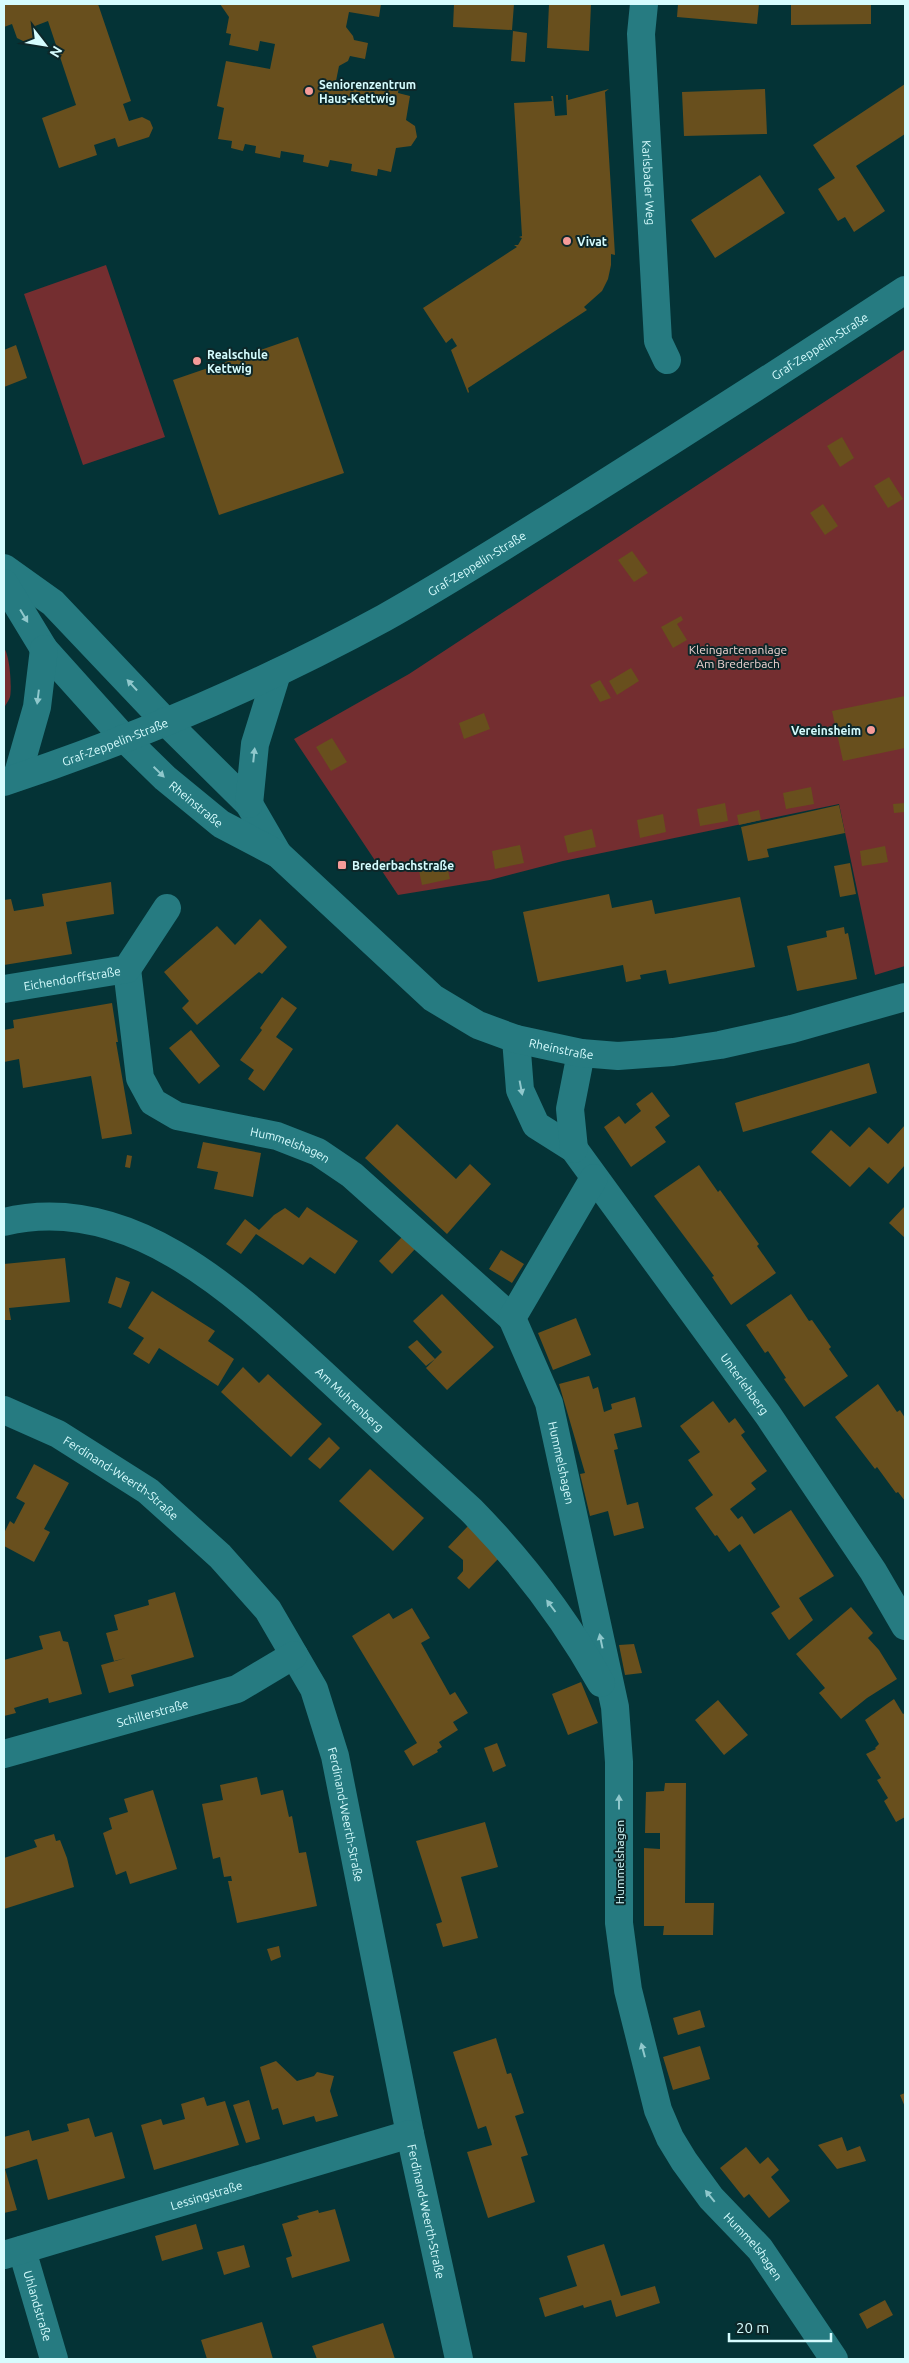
<svg xmlns="http://www.w3.org/2000/svg" width="909" height="2363" viewBox="0 0 909 2363" font-family="Ubuntu,sans-serif">
  <rect width="100%" height="100%" fill="#043336"/>
  <path fill="#742e30" d="M 106,265 L 165,437 L 83,465 L 24,294 Z
    M 905,349 L 905,966 L 875,975 L 839,804 L 563,861 L 490,880 L 398,895 L 294,739 L 409,674 Z
    M 4,648 C 10,656 12,687 10,697 C 9,700 6,704 4,708 Z"/>
  <path fill="#684f1d" d="M 4,4 L 98,4 L 131,101 L 123,104 L 129,121 L 142,117 L 150,121 L 153,128 L 149,137 L 118,147 L 115,138 L 94,145 L 97,155 L 59,168 L 42,118 L 76,105 L 48,21 L 35,26 L 37,31 L 33,39 L 25,42 L 17,38 L 12,24 L 4,27 Z
    M 220,4 L 381,4 L 379,17 L 349,12 L 346,27 L 353,36 L 354,40 L 368,43 L 365,59 L 350,56 L 348,61 L 339,66 L 336,81 L 373,89 L 374,82 L 399,86 L 398,93 L 410,96 L 406,120 L 415,126 L 417,137 L 411,146 L 396,148 L 391,172 L 378,169 L 377,176 L 351,171 L 352,164 L 330,160 L 328,167 L 303,162 L 304,155 L 281,151 L 280,158 L 255,153 L 256,146 L 245,144 L 243,151 L 231,148 L 232,141 L 218,139 L 224,108 L 217,106 L 226,61 L 270,69 L 275,44 L 260,41 L 258,51 L 229,45 L 231,34 L 226,33 L 229,17 Z
    M 454,4 L 514,4 L 512,30 L 453,27 Z
    M 549,4 L 591,4 L 589,51 L 547,48 Z
    M 678,4 L 759,4 L 757,24 L 677,17 Z
    M 791,4 L 871,4 L 871,24 L 791,25 Z
    M 513,31 L 527,33 L 525,62 L 511,61 Z
    M 905,84 L 905,134 L 856,166 L 885,211 L 854,232 L 845,217 L 838,221 L 818,189 L 835,178 L 813,145 Z
    M 609,89 L 605,92 L 615,255 L 611,254 L 611,265 L 608,279 L 602,291 L 584,307 L 587,310 L 468,388 L 469,392 L 468,393 L 451,350 L 457,346 L 452,338 L 446,343 L 423,308 L 517,247 L 514,245 L 518,245 L 522,238 L 519,237 L 522,236 L 514,103 L 552,101 L 551,96 L 553,96 L 555,116 L 567,115 L 566,95 L 568,95 L 568,100 Z
    M 765,89 L 767,134 L 684,136 L 682,92 Z
    M 760,175 L 785,213 L 715,258 L 691,220 Z
    M 298,337 L 344,473 L 219,515 L 173,380 Z
    M 16,345 L 27,378 L 4,387 L 4,350 Z
    M 842,437 L 854,458 L 840,467 L 827,446 Z
    M 889,477 L 903,499 L 888,508 L 874,486 Z
    M 823,504 L 838,526 L 825,535 L 810,513 Z
    M 632,551 L 648,573 L 634,582 L 618,560 Z
    M 681,616 L 683,620 L 677,624 L 687,640 L 673,648 L 661,627 Z
    M 631,668 L 639,681 L 617,695 L 609,681 Z
    M 600,680 L 611,698 L 600,702 L 590,685 Z
    M 905,696 L 905,748 L 843,761 L 832,711 Z
    M 484,713 L 490,729 L 464,739 L 459,723 Z
    M 332,738 L 347,762 L 331,771 L 316,747 Z
    M 811,787 L 814,804 L 786,809 L 783,793 Z
    M 725,803 L 728,821 L 700,826 L 697,809 Z
    M 905,803 L 905,812 L 894,813 L 893,804 Z
    M 839,805 L 845,833 L 767,849 L 769,857 L 748,861 L 741,827 Z
    M 759,810 L 761,820 L 739,825 L 737,815 Z
    M 663,814 L 666,832 L 640,838 L 637,820 Z
    M 592,829 L 596,847 L 568,853 L 564,836 Z
    M 520,845 L 524,863 L 495,869 L 492,851 Z
    M 885,846 L 888,862 L 862,866 L 860,851 Z
    M 446,861 L 450,879 L 422,885 L 418,866 Z
    M 850,863 L 856,894 L 840,897 L 834,866 Z
    M 111,882 L 114,914 L 66,922 L 72,954 L 4,965 L 4,900 L 11,899 L 14,911 L 44,906 L 42,894 Z
    M 609,894 L 612,908 L 652,900 L 655,914 L 740,897 L 755,967 L 669,984 L 666,970 L 640,975 L 641,979 L 626,982 L 623,965 L 538,982 L 523,912 Z
    M 260,919 L 287,947 L 262,974 L 259,972 L 197,1025 L 182,1008 L 189,1001 L 164,972 L 217,926 L 235,945 Z
    M 844,927 L 845,934 L 848,933 L 857,979 L 797,991 L 787,946 L 827,937 L 826,931 Z
    M 282,997 L 297,1008 L 276,1037 L 293,1049 L 264,1091 L 248,1079 L 254,1070 L 240,1060 L 262,1030 L 260,1028 Z
    M 112,1003 L 118,1042 L 116,1042 L 132,1134 L 102,1139 L 91,1076 L 23,1088 L 19,1059 L 4,1062 L 4,1030 L 14,1028 L 13,1020 Z
    M 191,1030 L 220,1066 L 199,1084 L 169,1048 Z
    M 869,1063 L 877,1093 L 743,1132 L 735,1103 Z
    M 652,1092 L 670,1116 L 655,1127 L 666,1142 L 631,1167 L 604,1127 L 619,1116 L 625,1124 L 641,1111 L 636,1104 Z
    M 397,1124 L 456,1179 L 470,1164 L 491,1184 L 447,1234 L 365,1158 Z
    M 905,1125 L 905,1165 L 888,1184 L 869,1167 L 850,1187 L 811,1152 L 831,1130 L 850,1147 L 869,1127 L 888,1144 Z
    M 203,1142 L 261,1153 L 253,1197 L 214,1189 L 218,1172 L 197,1168 Z
    M 127,1155 L 132,1156 L 130,1168 L 125,1167 Z
    M 699,1165 L 718,1192 L 720,1190 L 759,1244 L 757,1246 L 776,1273 L 731,1305 L 712,1277 L 714,1276 L 654,1196 Z
    M 905,1206 L 905,1238 L 889,1223 Z
    M 307,1207 L 358,1241 L 335,1274 L 310,1257 L 303,1265 L 256,1234 L 241,1254 L 226,1244 L 245,1219 L 259,1230 L 274,1215 L 285,1208 L 299,1218 Z
    M 402,1237 L 415,1249 L 392,1274 L 379,1261 Z
    M 501,1250 L 524,1264 L 512,1283 L 489,1269 Z
    M 65,1258 L 70,1302 L 9,1308 L 11,1320 L 4,1320 L 4,1264 Z
    M 116,1277 L 130,1282 L 121,1308 L 108,1303 Z
    M 152,1291 L 215,1331 L 208,1341 L 234,1359 L 218,1386 L 159,1348 L 149,1364 L 133,1354 L 144,1338 L 128,1328 Z
    M 442,1294 L 494,1347 L 447,1390 L 426,1368 L 442,1352 L 413,1321 Z
    M 791,1294 L 809,1321 L 812,1320 L 831,1347 L 829,1349 L 848,1376 L 804,1407 L 784,1379 L 786,1378 L 768,1351 L 765,1353 L 746,1325 Z
    M 576,1318 L 591,1355 L 553,1370 L 538,1333 Z
    M 417,1340 L 435,1359 L 426,1366 L 408,1347 Z
    M 243,1367 L 259,1383 L 268,1374 L 322,1424 L 291,1457 L 221,1392 Z
    M 589,1376 L 593,1389 L 598,1387 L 604,1412 L 612,1409 L 611,1404 L 635,1397 L 642,1427 L 614,1434 L 618,1449 L 614,1450 L 627,1505 L 638,1502 L 644,1528 L 614,1536 L 608,1511 L 590,1516 L 580,1474 L 585,1473 L 559,1384 Z
    M 878,1384 L 897,1412 L 900,1410 L 905,1418 L 905,1501 L 898,1492 L 896,1493 L 877,1467 L 875,1469 L 835,1417 Z
    M 713,1401 L 729,1423 L 735,1418 L 745,1432 L 741,1435 L 767,1471 L 751,1483 L 756,1489 L 730,1509 L 738,1519 L 742,1516 L 754,1534 L 791,1510 L 834,1576 L 799,1598 L 813,1620 L 789,1640 L 771,1613 L 780,1607 L 740,1544 L 729,1552 L 717,1535 L 715,1536 L 695,1508 L 713,1495 L 688,1460 L 700,1452 L 680,1426 Z
    M 329,1437 L 340,1448 L 320,1469 L 308,1459 Z
    M 34,1464 L 69,1483 L 44,1529 L 50,1532 L 34,1562 L 4,1546 L 4,1533 L 10,1521 L 14,1524 L 25,1503 L 16,1498 Z
    M 370,1469 L 424,1518 L 393,1551 L 339,1501 Z
    M 469,1525 L 498,1559 L 469,1589 L 457,1578 L 463,1571 L 463,1560 L 448,1547 Z
    M 175,1592 L 194,1657 L 131,1675 L 134,1686 L 109,1693 L 101,1665 L 126,1658 L 114,1661 L 106,1633 L 118,1630 L 114,1615 L 149,1605 L 148,1600 Z
    M 851,1607 L 873,1633 L 868,1638 L 879,1650 L 897,1679 L 867,1698 L 841,1719 L 819,1693 L 825,1688 L 796,1654 Z
    M 412,1608 L 430,1638 L 421,1643 L 450,1695 L 455,1692 L 468,1713 L 453,1722 L 458,1730 L 439,1742 L 442,1747 L 437,1750 L 438,1752 L 413,1766 L 404,1751 L 417,1743 L 352,1636 L 389,1613 L 393,1619 Z
    M 60,1631 L 63,1641 L 68,1642 L 82,1694 L 49,1703 L 48,1698 L 14,1708 L 16,1713 L 4,1716 L 4,1660 L 43,1649 L 39,1636 Z
    M 634,1644 L 642,1673 L 625,1675 L 619,1645 Z
    M 581,1682 L 598,1723 L 568,1735 L 552,1694 Z
    M 894,1699 L 903,1714 L 905,1713 L 905,1817 L 896,1822 L 884,1801 L 888,1798 L 877,1780 L 881,1778 L 866,1754 L 876,1749 L 875,1748 L 879,1744 L 865,1720 Z
    M 718,1700 L 748,1735 L 724,1755 L 695,1720 Z
    M 497,1743 L 506,1766 L 493,1772 L 484,1748 Z
    M 257,1777 L 261,1795 L 283,1790 L 289,1817 L 292,1816 L 299,1853 L 306,1852 L 317,1906 L 237,1923 L 228,1881 L 232,1881 L 231,1876 L 224,1877 L 220,1857 L 213,1859 L 202,1804 L 223,1800 L 220,1785 Z
    M 665,1783 L 686,1783 L 685,1903 L 714,1903 L 713,1935 L 663,1935 L 664,1926 L 644,1926 L 644,1848 L 660,1849 L 660,1833 L 645,1833 L 646,1792 L 664,1791 Z
    M 153,1790 L 177,1869 L 130,1884 L 126,1871 L 116,1875 L 103,1833 L 112,1829 L 109,1818 L 128,1812 L 124,1799 Z
    M 485,1822 L 498,1867 L 461,1877 L 478,1938 L 443,1947 L 436,1924 L 442,1922 L 416,1841 Z
    M 54,1834 L 56,1841 L 60,1840 L 67,1858 L 74,1887 L 4,1909 L 4,1858 L 37,1847 L 34,1840 Z
    M 279,1946 L 281,1957 L 271,1961 L 267,1949 Z
    M 700,2010 L 705,2027 L 678,2035 L 673,2018 Z
    M 496,2038 L 507,2074 L 511,2073 L 524,2113 L 515,2116 L 528,2155 L 521,2157 L 535,2202 L 488,2218 L 467,2152 L 492,2145 L 486,2126 L 478,2129 L 453,2052 Z
    M 700,2046 L 710,2079 L 673,2090 L 663,2057 Z
    M 276,2061 L 297,2081 L 314,2076 L 317,2072 L 334,2076 L 330,2091 L 338,2116 L 316,2122 L 314,2116 L 283,2125 L 278,2108 L 272,2110 L 260,2067 Z
    M 905,2093 L 905,2107 L 900,2095 Z
    M 204,2097 L 207,2106 L 225,2101 L 239,2145 L 154,2170 L 141,2125 L 161,2119 L 163,2125 L 185,2119 L 181,2104 Z
    M 249,2100 L 260,2139 L 246,2143 L 233,2105 Z
    M 89,2118 L 95,2137 L 112,2132 L 125,2178 L 48,2200 L 37,2159 L 5,2169 L 17,2210 L 4,2213 L 4,2137 L 29,2130 L 32,2141 L 69,2131 L 67,2124 Z
    M 842,2137 L 847,2151 L 860,2146 L 866,2161 L 837,2169 L 818,2145 Z
    M 746,2147 L 760,2164 L 768,2157 L 779,2170 L 771,2177 L 790,2201 L 769,2218 L 749,2194 L 744,2198 L 720,2168 Z
    M 335,2209 L 350,2261 L 292,2278 L 286,2258 L 292,2256 L 282,2224 L 299,2219 L 297,2216 L 318,2210 L 319,2213 Z
    M 196,2224 L 203,2249 L 162,2261 L 155,2236 Z
    M 604,2244 L 621,2296 L 655,2286 L 660,2303 L 616,2317 L 611,2300 L 584,2308 L 583,2305 L 545,2317 L 539,2298 L 577,2286 L 567,2256 Z
    M 244,2245 L 250,2267 L 224,2275 L 217,2252 Z
    M 885,2300 L 893,2315 L 867,2329 L 859,2314 Z
    M 262,2322 L 273,2359 L 207,2359 L 201,2340 Z
    M 383,2323 L 395,2359 L 317,2359 L 312,2346 Z"/>
  <g fill="none" stroke-linecap="round" stroke-linejoin="round">
    <g stroke="#267b81" stroke-width="28">
      <path id="s1" d="M 644,4 L 641,34 L 658,341 L 667,360"/>
      <path d="M 4,568 L 53,603 L 165,721"/>
      <path d="M 4,583 L 44,649 L 124,738"/>
      <path d="M 17,777 L 37,707 L 44,649"/>
      <path id="s2" d="M 127,969 L 140,1078 L 153,1102 L 177,1116 L 277,1136 L 318,1152 L 352,1175 L 512,1318"/>
      <path id="s3" d="M 4,989 L 127,969 L 167,908"/>
      <path id="s4" d="M 516,1039 L 520,1090 L 536,1125 L 574,1149 L 768,1415 L 873,1571 L 905,1626"/>
      <path d="M 574,1149 L 570,1109 L 581,1053"/>
      <path id="s5" d="M 594,1178 L 512,1318 L 549,1403 L 615,1707 L 619,1762 L 619,1923 L 628,1990 L 658,2110 L 670,2138 L 684,2161 L 711,2198 L 760,2249 L 834,2359"/>
      <path id="s6" d="M 4,1222 C 134,1190 245,1302 332,1382 C 378,1425 425,1468 471,1510 C 522,1562 566,1620 601,1683"/>
      <path id="s7" d="M 4,1410 L 58,1434 L 148,1491 L 220,1556 L 268,1610 L 314,1689 L 335,1756 L 410,2134 L 459,2359"/>
      <path id="s8" d="M 4,1754 L 237,1689 L 294,1655"/>
      <path id="s9" d="M 22,2250 L 54,2359"/>
      <path id="s10" d="M 4,2255 L 410,2134"/>
    </g>
    <g stroke="#267b81" stroke-width="28">
      <path d="M 165,721 L 249,804 L 278,854"/>
      <path id="s11" d="M 124,738 L 165,778 L 221,824 L 278,854 L 433,998 L 478,1025 L 516,1039 L 581,1053 L 618,1056 L 673,1052 L 720,1045 L 792,1029 L 905,997"/>
      <path d="M 249,804 L 255,744 L 277,673"/>
    </g>
    <path stroke="#267b81" stroke-width="28" id="s12" d="M 4,782 C 134,739 263,684 384,618 C 450,581 514,540 578,500 C 688,431 797,361 905,290"/>
  </g>
  <defs><path id="oneway-solid" d="M-6-.8H1V-3.2L6.5 0L1 3.2V.8H-6Z" transform="scale(1.25)"/></defs>
  <g fill="#90c8cc">
    <use href="#oneway-solid" transform="translate(24 616) rotate(59)"/>
    <use href="#oneway-solid" transform="translate(132 685) rotate(-133)"/>
    <use href="#oneway-solid" transform="translate(38 697) rotate(97)"/>
    <use href="#oneway-solid" transform="translate(254 755) rotate(-84)"/>
    <use href="#oneway-solid" transform="translate(159 772) rotate(44)"/>
    <use href="#oneway-solid" transform="translate(521 1088) rotate(79)"/>
    <use href="#oneway-solid" transform="translate(551 1606) rotate(-127)"/>
    <use href="#oneway-solid" transform="translate(601 1641) rotate(-102)"/>
    <use href="#oneway-solid" transform="translate(619 1802) rotate(-90)"/>
    <use href="#oneway-solid" transform="translate(643 2050) rotate(-105)"/>
    <use href="#oneway-solid" transform="translate(710 2196) rotate(-129)"/>
  </g>
  <g fill="#f59b99" stroke="#0d2729" stroke-width="2">
    <circle cx="309" cy="91" r="5"/>
    <circle cx="567" cy="241" r="5"/>
    <circle cx="197" cy="361" r="5"/>
    <circle cx="871" cy="730" r="5"/>
    <rect x="337" y="860" width="10" height="10" rx="2.5"/>
  </g>
  <g text-anchor="middle" dominant-baseline="central" stroke-width="4" stroke-linejoin="round" paint-order="stroke">
    <g font-size="12" font-weight="bold" fill="#d6fcfe" stroke="#0d2729" text-anchor="start">
      <text x="319" y="84">Seniorenzentrum<tspan x="319" dy="14">Haus-Kettwig</tspan></text>
      <text x="577" y="241">Vivat</text>
      <text x="207" y="354">Realschule<tspan x="207" dy="14">Kettwig</tspan></text>
      <text x="861" y="730" text-anchor="end">Vereinsheim</text>
      <text x="352" y="865">Brederbachstraße</text>
    </g>
    <g font-size="12" fill="#d6fcfe" stroke="#0d2729">
      <text stroke="none"><textPath href="#s1" startOffset="179">Karlsbader Weg</textPath></text>
      <text stroke="none"><textPath href="#s12" startOffset="928">Graf-Zeppelin-Straße</textPath></text>
      <text stroke="none"><textPath href="#s12" startOffset="522">Graf-Zeppelin-Straße</textPath></text>
      <text stroke="none"><textPath href="#s12" startOffset="118">Graf-Zeppelin-Straße</textPath></text>
      <text stroke="none"><textPath href="#s11" startOffset="98">Rheinstraße</textPath></text>
      <text stroke="none"><textPath href="#s3" startOffset="69">Eichendorffstraße</textPath></text>
      <text stroke="none"><textPath href="#s11" startOffset="545">Rheinstraße</textPath></text>
      <text stroke="none"><textPath href="#s2" startOffset="282">Hummelshagen</textPath></text>
      <text stroke="none"><textPath href="#s4" startOffset="425">Unterlehberg</textPath></text>
      <text stroke="none"><textPath href="#s6" startOffset="406">Am Muhrenberg</textPath></text>
      <text stroke="none"><textPath href="#s5" startOffset="316">Hummelshagen</textPath></text>
      <text stroke="none"><textPath href="#s7" startOffset="136">Ferdinand-Weerth-Straße</textPath></text>
      <text stroke="none"><textPath href="#s8" startOffset="154">Schillerstraße</textPath></text>
      <text stroke="none"><textPath href="#s7" startOffset="556">Ferdinand-Weerth-Straße</textPath></text>
      <text transform="translate(619 1862) rotate(-90)">Hummelshagen</text>
      <text stroke="none"><textPath href="#s10" startOffset="211">Lessingstraße</textPath></text>
      <text stroke="none"><textPath href="#s7" startOffset="961">Ferdinand-Weerth-Straße</textPath></text>
      <text stroke="none"><textPath href="#s5" startOffset="1141">Hummelshagen</textPath></text>
      <text stroke="none"><textPath href="#s9" startOffset="58">Uhlandstraße</textPath></text>
    </g>
    <g font-size="12" fill="#eed3d1" stroke="#0d2729">
      <text x="738" y="649">Kleingartenanlage<tspan x="738" dy="14">Am Brederbach</tspan></text>
    </g>
  </g>
  <rect width="909" height="2363" fill="none" stroke="#d6fcfe" stroke-width="10"/>
  <g transform="translate(45 45) rotate(121)" stroke="#0d2729" stroke-width="4" paint-order="stroke">
  <path d="M0-4L9 19L0 12L-9 19Z" fill="#d6fcfe"/>
  <text y="-8" font-size="14" font-weight="bold" text-anchor="middle" fill="#d6fcfe">N</text>
  </g>
  <path d="M729 2333v8h102v-8" fill="none" stroke="#d6fcfe" stroke-width="2.5"/>
  <text x="736" y="2333" font-size="15" fill="#d6fcfe" stroke="#0d2729" stroke-width="4" paint-order="stroke">20 m</text>
</svg>
